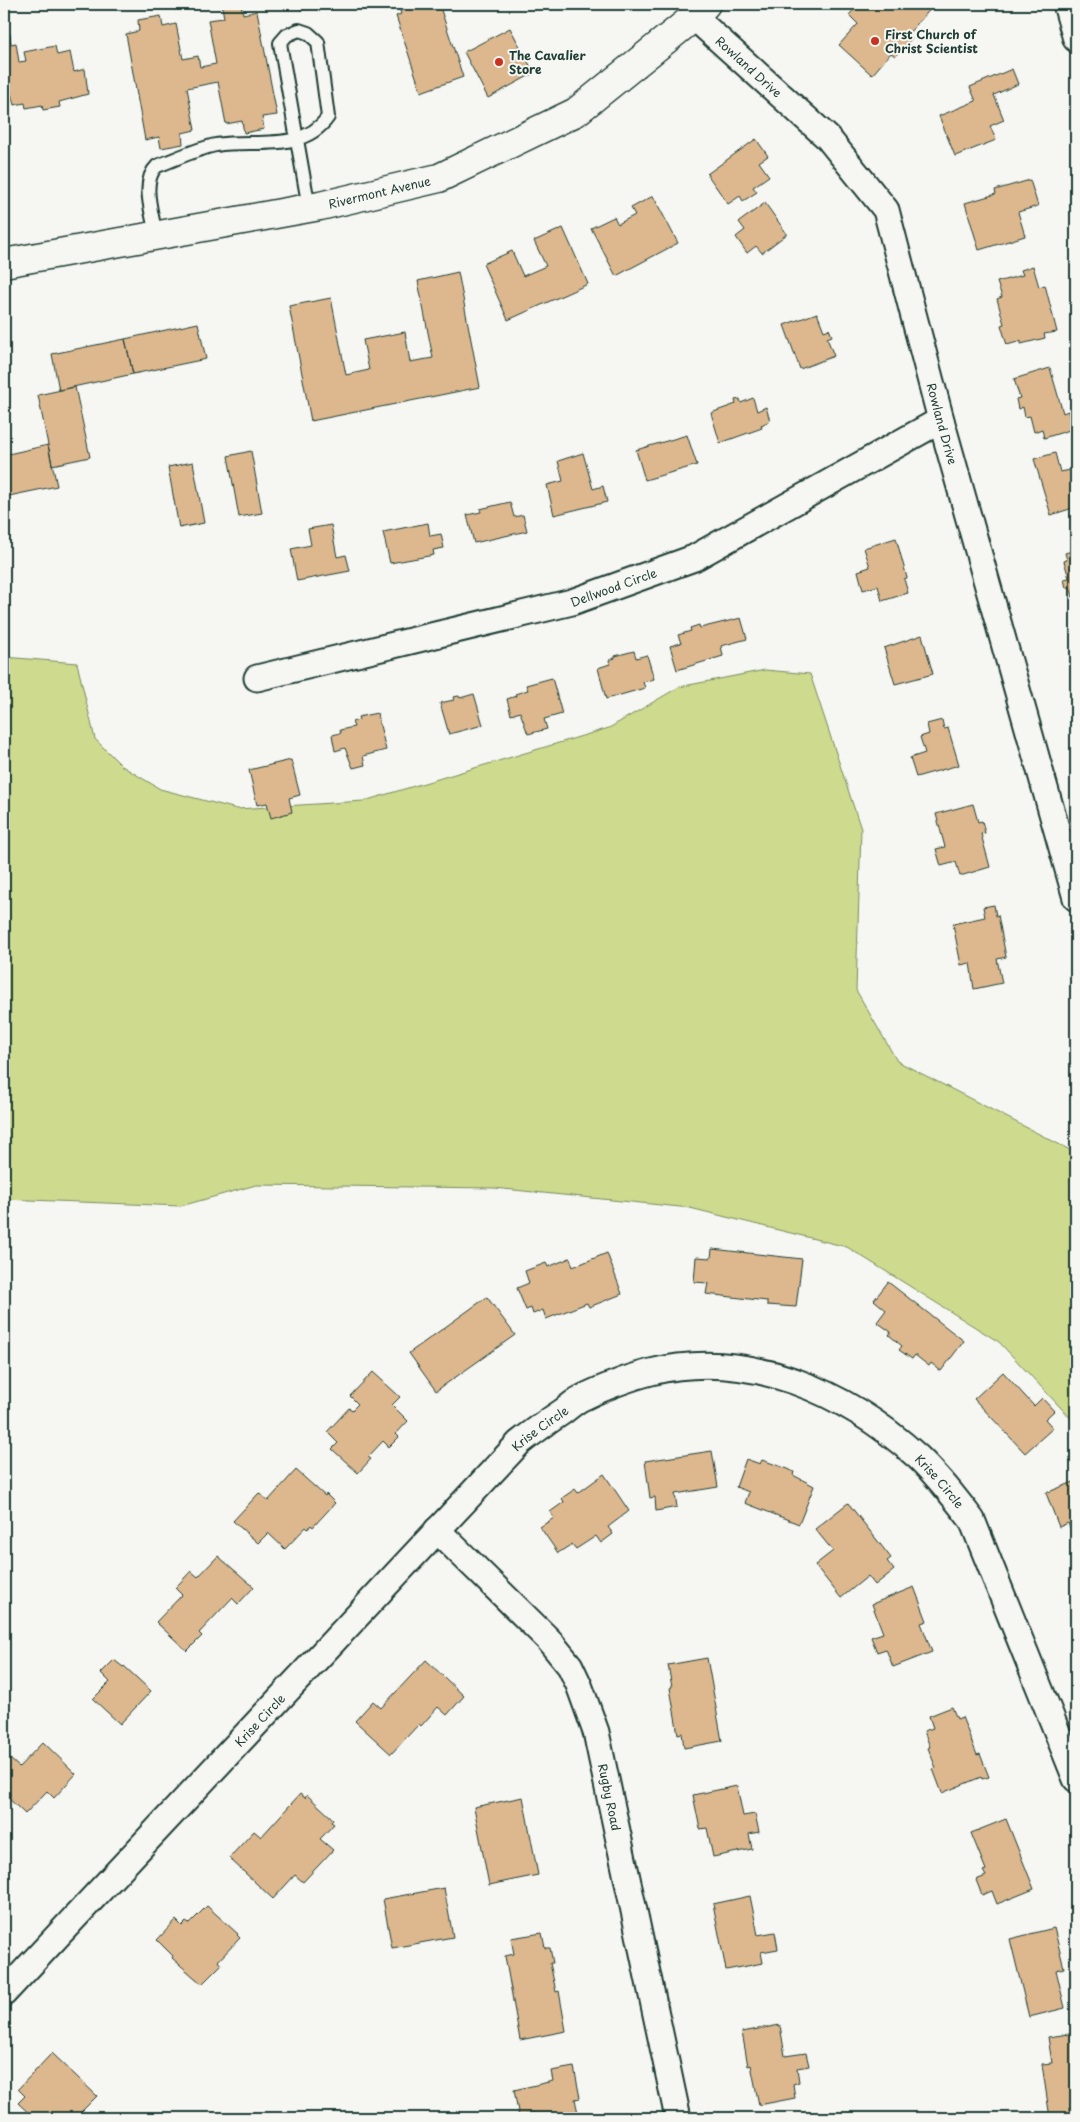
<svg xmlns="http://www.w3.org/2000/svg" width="1080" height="2122" viewBox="0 0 1080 2122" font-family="'Playpen Sans',sans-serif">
  <rect width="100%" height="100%" fill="#f6f6f2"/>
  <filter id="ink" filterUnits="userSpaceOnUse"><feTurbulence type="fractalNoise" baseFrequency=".02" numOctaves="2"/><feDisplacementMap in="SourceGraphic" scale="10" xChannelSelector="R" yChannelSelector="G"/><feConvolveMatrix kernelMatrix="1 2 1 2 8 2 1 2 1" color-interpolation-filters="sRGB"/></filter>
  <g filter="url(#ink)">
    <path fill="#ceda8d" stroke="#768c60" d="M 4,657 L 77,663 L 95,739 L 122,766 L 160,789 L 237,809 L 364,801 L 609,728 L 679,687 L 765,670 L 810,674 L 861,829 L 856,990 L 897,1061 L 1076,1153 L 1076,1424 L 999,1342 L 847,1247 L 690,1208 L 494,1188 L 256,1185 L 181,1206 L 4,1199 Z"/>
    <path fill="#ddb88e" stroke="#1f3d34" d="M 234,4 L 241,4 L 243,14 L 257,11 L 277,115 L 262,117 L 264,129 L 244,133 L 242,121 L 226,124 L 218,82 L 187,88 L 195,130 L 182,133 L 183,144 L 161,148 L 159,137 L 145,140 L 126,34 L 139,31 L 138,20 L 161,16 L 163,27 L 176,24 L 183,59 L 198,56 L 200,67 L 216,64 L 208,20 L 224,18 L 222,6 Z
      M 300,4 L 346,4 L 301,10 Z
      M 398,4 L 439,4 L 463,77 L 421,92 L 396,16 L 401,14 Z
      M 859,4 L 875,5 L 935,4 L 908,34 L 912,38 L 895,56 L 891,53 L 872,75 L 839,45 L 858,24 L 849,15 Z
      M 510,28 L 534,73 L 488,98 L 464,52 Z
      M 10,34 L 11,44 L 16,43 L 19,62 L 26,61 L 24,52 L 55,46 L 57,55 L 70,52 L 74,72 L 85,69 L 88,94 L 59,102 L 60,107 L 43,110 L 42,105 L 26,108 L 25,103 L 14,105 L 11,94 L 4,95 L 4,35 Z
      M 1012,69 L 1018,84 L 994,95 L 1004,120 L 990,126 L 996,140 L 955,156 L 939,116 L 976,101 L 970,87 Z
      M 756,139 L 768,156 L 759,162 L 769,176 L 753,187 L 757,192 L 743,201 L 740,196 L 728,204 L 707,174 Z
      M 1030,180 L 1038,206 L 1018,212 L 1025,236 L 979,250 L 965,203 L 996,194 L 995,190 Z
      M 653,196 L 678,243 L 616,276 L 591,228 L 614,217 L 618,224 L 635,215 L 631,208 Z
      M 765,203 L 787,234 L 762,253 L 756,246 L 747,253 L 736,237 L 745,230 L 739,222 Z
      M 563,228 L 588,284 L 508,320 L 483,264 L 512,251 L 523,276 L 546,266 L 534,241 Z
      M 1033,266 L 1039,287 L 1045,285 L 1057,332 L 1044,334 L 1045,338 L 1021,344 L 1021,341 L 1007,345 L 1001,325 L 1004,324 L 997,299 L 1002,297 L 997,282 L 1023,275 L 1021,270 Z
      M 458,272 L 480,387 L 311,421 L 289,306 L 331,298 L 346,375 L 369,370 L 363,340 L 405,332 L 410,362 L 433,358 L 418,281 Z
      M 817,313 L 824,331 L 829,329 L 832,336 L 827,338 L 834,356 L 800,369 L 784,325 Z
      M 198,323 L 206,359 L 133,374 L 125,339 Z
      M 125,339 L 133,374 L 59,390 L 52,354 Z
      M 1050,368 L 1063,413 L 1068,411 L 1073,429 L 1044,438 L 1042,429 L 1034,432 L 1030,416 L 1025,417 L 1023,407 L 1018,409 L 1016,399 L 1020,398 L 1014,379 Z
      M 75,387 L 90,457 L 52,465 L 38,395 Z
      M 753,398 L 757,411 L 766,407 L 770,421 L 761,425 L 762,428 L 720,443 L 711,413 L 736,404 L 735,400 L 740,399 L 741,403 Z
      M 687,435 L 697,465 L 645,480 L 636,450 Z
      M 48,445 L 57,486 L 4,497 L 4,455 Z
      M 251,451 L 262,513 L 239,517 L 228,456 Z
      M 583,453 L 593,489 L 603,486 L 607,502 L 554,515 L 547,485 L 563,481 L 558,461 Z
      M 1055,453 L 1060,472 L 1076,469 L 1076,507 L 1051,515 L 1034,459 Z
      M 193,462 L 204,523 L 179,528 L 168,467 Z
      M 510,502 L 514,517 L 523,515 L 527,531 L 474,543 L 467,515 L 481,512 L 480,509 Z
      M 428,523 L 430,536 L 441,534 L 444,548 L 433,550 L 434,555 L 390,563 L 383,532 Z
      M 331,525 L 337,557 L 346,555 L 350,571 L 297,581 L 291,549 L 311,545 L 308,529 Z
      M 896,538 L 907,578 L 904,579 L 908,593 L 882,601 L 878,586 L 863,590 L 858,571 L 870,567 L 864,548 Z
      M 1076,550 L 1076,599 L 1074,600 L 1070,587 L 1066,588 L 1064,579 L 1069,578 L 1064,561 L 1067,560 L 1065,553 Z
      M 741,618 L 747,639 L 721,646 L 723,656 L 677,670 L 670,646 L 681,643 L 678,635 L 691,631 L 690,628 L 699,625 L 700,628 Z
      M 922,635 L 933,674 L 895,684 L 884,648 Z
      M 634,651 L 636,658 L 647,655 L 654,679 L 643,682 L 645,688 L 606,699 L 598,668 L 610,664 L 609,660 L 615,658 L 615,656 Z
      M 552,678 L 562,714 L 544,719 L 547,729 L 528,734 L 520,712 L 511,715 L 507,699 L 516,696 L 515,694 L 528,690 L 526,685 Z
      M 474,694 L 483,725 L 449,734 L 440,703 L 454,700 L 453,697 L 459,696 L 460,698 Z
      M 377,713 L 386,750 L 363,756 L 365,765 L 353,768 L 345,748 L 335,751 L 332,735 L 341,733 L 340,730 L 354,727 L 352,722 L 359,720 L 358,717 Z
      M 942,720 L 944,729 L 948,728 L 959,765 L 916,777 L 910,758 L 925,753 L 920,737 L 929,734 L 927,724 Z
      M 291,760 L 300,795 L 289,798 L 292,812 L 271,818 L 267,803 L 257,805 L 249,770 Z
      M 973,804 L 978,822 L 982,821 L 985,833 L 981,834 L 990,867 L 960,876 L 956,862 L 941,866 L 936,849 L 945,847 L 936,814 Z
      M 994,905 L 996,916 L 998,915 L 1006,957 L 997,959 L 1002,983 L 974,989 L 970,963 L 961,965 L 953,924 L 985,917 L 983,907 Z
      M 712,1249 L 802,1259 L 796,1307 L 767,1305 L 767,1301 L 706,1294 L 708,1283 L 694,1282 L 696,1257 L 711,1258 Z
      M 607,1253 L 622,1294 L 589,1307 L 587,1303 L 546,1319 L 543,1310 L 533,1314 L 531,1308 L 526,1310 L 517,1288 L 529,1283 L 525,1271 L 546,1263 L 548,1267 L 570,1258 L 573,1267 Z
      M 888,1282 L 964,1341 L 941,1371 L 931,1363 L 929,1366 L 915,1355 L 912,1359 L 899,1350 L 902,1346 L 889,1335 L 891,1332 L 877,1322 L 886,1310 L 874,1300 Z
      M 487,1297 L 515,1335 L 436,1391 L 409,1353 Z
      M 373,1372 L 400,1397 L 392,1405 L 408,1421 L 396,1434 L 399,1437 L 389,1447 L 383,1441 L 368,1457 L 371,1459 L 358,1473 L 332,1449 L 338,1443 L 327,1432 L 349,1408 L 352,1410 L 358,1404 L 350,1396 Z
      M 1003,1372 L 1034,1406 L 1042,1398 L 1054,1411 L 1045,1419 L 1053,1428 L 1025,1453 L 974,1399 Z
      M 712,1451 L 718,1487 L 675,1494 L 677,1507 L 656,1511 L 655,1497 L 650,1498 L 645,1461 Z
      M 746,1459 L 760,1464 L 762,1460 L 788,1469 L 794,1472 L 793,1475 L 814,1486 L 799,1524 L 745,1503 L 749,1492 L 736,1487 Z
      M 296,1470 L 325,1496 L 326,1494 L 335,1503 L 313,1527 L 311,1525 L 308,1529 L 306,1527 L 285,1549 L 268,1533 L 258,1543 L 233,1521 L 259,1493 L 268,1501 Z
      M 604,1474 L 629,1511 L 608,1527 L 613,1534 L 601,1543 L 596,1536 L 576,1549 L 572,1544 L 558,1553 L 540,1527 L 554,1518 L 550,1512 L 564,1502 L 562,1498 L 575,1489 L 578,1493 Z
      M 1076,1481 L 1076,1543 L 1068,1523 L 1059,1527 L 1046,1493 Z
      M 848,1503 L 891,1558 L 887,1561 L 894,1570 L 875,1585 L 868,1576 L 841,1598 L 815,1565 L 833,1551 L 815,1529 Z
      M 218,1556 L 254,1587 L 238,1604 L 232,1598 L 199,1633 L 202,1636 L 187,1651 L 156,1622 L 182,1595 L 175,1588 L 191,1571 L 198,1577 Z
      M 914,1587 L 927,1621 L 921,1623 L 932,1652 L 893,1667 L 886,1649 L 877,1652 L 871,1637 L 883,1633 L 872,1604 Z
      M 707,1658 L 722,1741 L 684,1748 L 682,1733 L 678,1734 L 670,1688 L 672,1687 L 668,1665 Z
      M 114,1660 L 123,1667 L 124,1666 L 151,1691 L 120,1724 L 93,1699 L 110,1682 L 101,1673 Z
      M 426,1660 L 464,1696 L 447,1715 L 438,1707 L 421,1726 L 419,1724 L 391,1754 L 355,1721 L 373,1701 L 381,1708 Z
      M 952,1707 L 957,1719 L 962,1717 L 977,1755 L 980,1754 L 989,1777 L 982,1779 L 981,1777 L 942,1793 L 933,1769 L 936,1768 L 928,1748 L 930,1747 L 924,1731 L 933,1728 L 929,1716 Z
      M 43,1742 L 76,1774 L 54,1798 L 47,1791 L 25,1814 L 4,1794 L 4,1764 L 9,1758 L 19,1767 Z
      M 737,1786 L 743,1816 L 755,1814 L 759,1832 L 749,1834 L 752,1849 L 713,1857 L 707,1828 L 700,1829 L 693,1795 Z
      M 300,1794 L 305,1798 L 307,1795 L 333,1819 L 331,1822 L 334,1824 L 320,1839 L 333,1850 L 303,1882 L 295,1875 L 273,1899 L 229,1858 L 254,1831 L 261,1837 Z
      M 523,1797 L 538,1875 L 489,1885 L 474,1807 Z
      M 1006,1819 L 1034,1889 L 997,1904 L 992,1891 L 982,1895 L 976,1880 L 986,1876 L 983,1871 L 986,1870 L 971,1833 Z
      M 444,1888 L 453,1937 L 392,1948 L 383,1899 Z
      M 750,1896 L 758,1935 L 775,1932 L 778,1949 L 761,1952 L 763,1963 L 726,1970 L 713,1904 Z
      M 207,1906 L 238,1934 L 237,1935 L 240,1938 L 218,1961 L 221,1965 L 202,1984 L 172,1958 L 173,1956 L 157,1940 L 176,1920 L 182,1926 L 186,1922 L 189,1924 Z
      M 1054,1928 L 1064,1968 L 1056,1970 L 1065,2008 L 1029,2017 L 1010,1939 Z
      M 542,1933 L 545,1948 L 550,1948 L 553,1963 L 550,1963 L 556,1992 L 559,1991 L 566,2031 L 520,2040 L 505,1956 L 514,1954 L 511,1938 Z
      M 780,2025 L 785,2056 L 806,2053 L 809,2066 L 797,2068 L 799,2082 L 793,2084 L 795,2098 L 759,2105 L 751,2065 L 748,2066 L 742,2032 Z
      M 1076,2033 L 1076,2118 L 1050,2118 L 1042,2064 L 1052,2063 L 1048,2037 Z
      M 52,2053 L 97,2096 L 75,2118 L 34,2118 L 18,2103 L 25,2096 L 18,2089 Z
      M 574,2067 L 580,2098 L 575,2099 L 579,2118 L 536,2118 L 535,2113 L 519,2117 L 514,2090 L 553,2081 L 551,2071 Z"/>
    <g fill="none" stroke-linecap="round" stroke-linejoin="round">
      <g stroke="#1f3d34" stroke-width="16">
        <path id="lane" d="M 156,236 C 153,215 140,182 157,166 C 176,159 196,149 216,145 C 254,139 303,153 328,117 L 318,42 L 308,33 L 299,30 L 287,35 L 280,43 L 309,208"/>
      </g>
      <g stroke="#1f3d34" stroke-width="29">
        <g id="street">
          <path d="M 1066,4 L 1076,39"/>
          <path id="s1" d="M 694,17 L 828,138 L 886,210 L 941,420 L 1076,898"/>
          <path id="s2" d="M 257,678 L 572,602 L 694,558 L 941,420"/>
          <path id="s3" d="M 437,1530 L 548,1639 L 570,1666 L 579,1685 L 596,1732 L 678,2118"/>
          <path id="s4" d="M 4,1993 L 519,1443 C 533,1432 547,1422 562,1412 C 569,1407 576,1400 584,1397 C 602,1388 631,1377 651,1372 C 749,1348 846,1392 918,1457 C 938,1476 955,1498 972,1520 L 1076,1779"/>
        </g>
      </g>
      <g stroke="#1f3d34" stroke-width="31">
        <g id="secondary">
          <path id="s5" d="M 4,263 L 320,206 L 439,178 L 576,112 L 694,17 L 706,4"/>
        </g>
      </g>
      <use href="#lane" stroke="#f6f6f2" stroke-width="12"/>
      <use href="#street" stroke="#f6f6f2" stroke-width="25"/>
      <use href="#secondary" stroke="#f6f6f2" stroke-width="28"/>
    </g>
  </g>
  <g fill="#c8321e" stroke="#f6f6f2" stroke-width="2">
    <circle cx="875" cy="41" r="5"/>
    <circle cx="499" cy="62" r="5"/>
  </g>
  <g text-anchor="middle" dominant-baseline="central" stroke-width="4" stroke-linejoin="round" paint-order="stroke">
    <g font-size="12" font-weight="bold" fill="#1f3d34" stroke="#f6f6f2" text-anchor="start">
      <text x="885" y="34">First Church of<tspan x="885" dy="14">Christ Scientist</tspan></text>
      <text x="509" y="55">The Cavalier<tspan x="509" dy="14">Store</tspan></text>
    </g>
    <g font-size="12" fill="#1f3d34" stroke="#f6f6f2">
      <text stroke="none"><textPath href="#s1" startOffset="74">Rowland Drive</textPath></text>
      <text stroke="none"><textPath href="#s5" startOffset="382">Rivermont Avenue</textPath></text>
      <text stroke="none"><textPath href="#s1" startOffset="494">Rowland Drive</textPath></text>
      <text stroke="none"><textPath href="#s2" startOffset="368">Dellwood Circle</textPath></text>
      <text stroke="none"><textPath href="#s4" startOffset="779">Krise Circle</textPath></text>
      <text stroke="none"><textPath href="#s4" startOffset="1229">Krise Circle</textPath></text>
      <text stroke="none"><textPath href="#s4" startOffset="374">Krise Circle</textPath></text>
      <text stroke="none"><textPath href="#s3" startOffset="328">Rugby Road</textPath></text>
    </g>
  </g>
  <rect width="1080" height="2122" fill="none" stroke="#f6f6f2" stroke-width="20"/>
  <rect x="10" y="10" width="1060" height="2102" fill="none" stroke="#1f3d34" stroke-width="2" filter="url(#ink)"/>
</svg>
